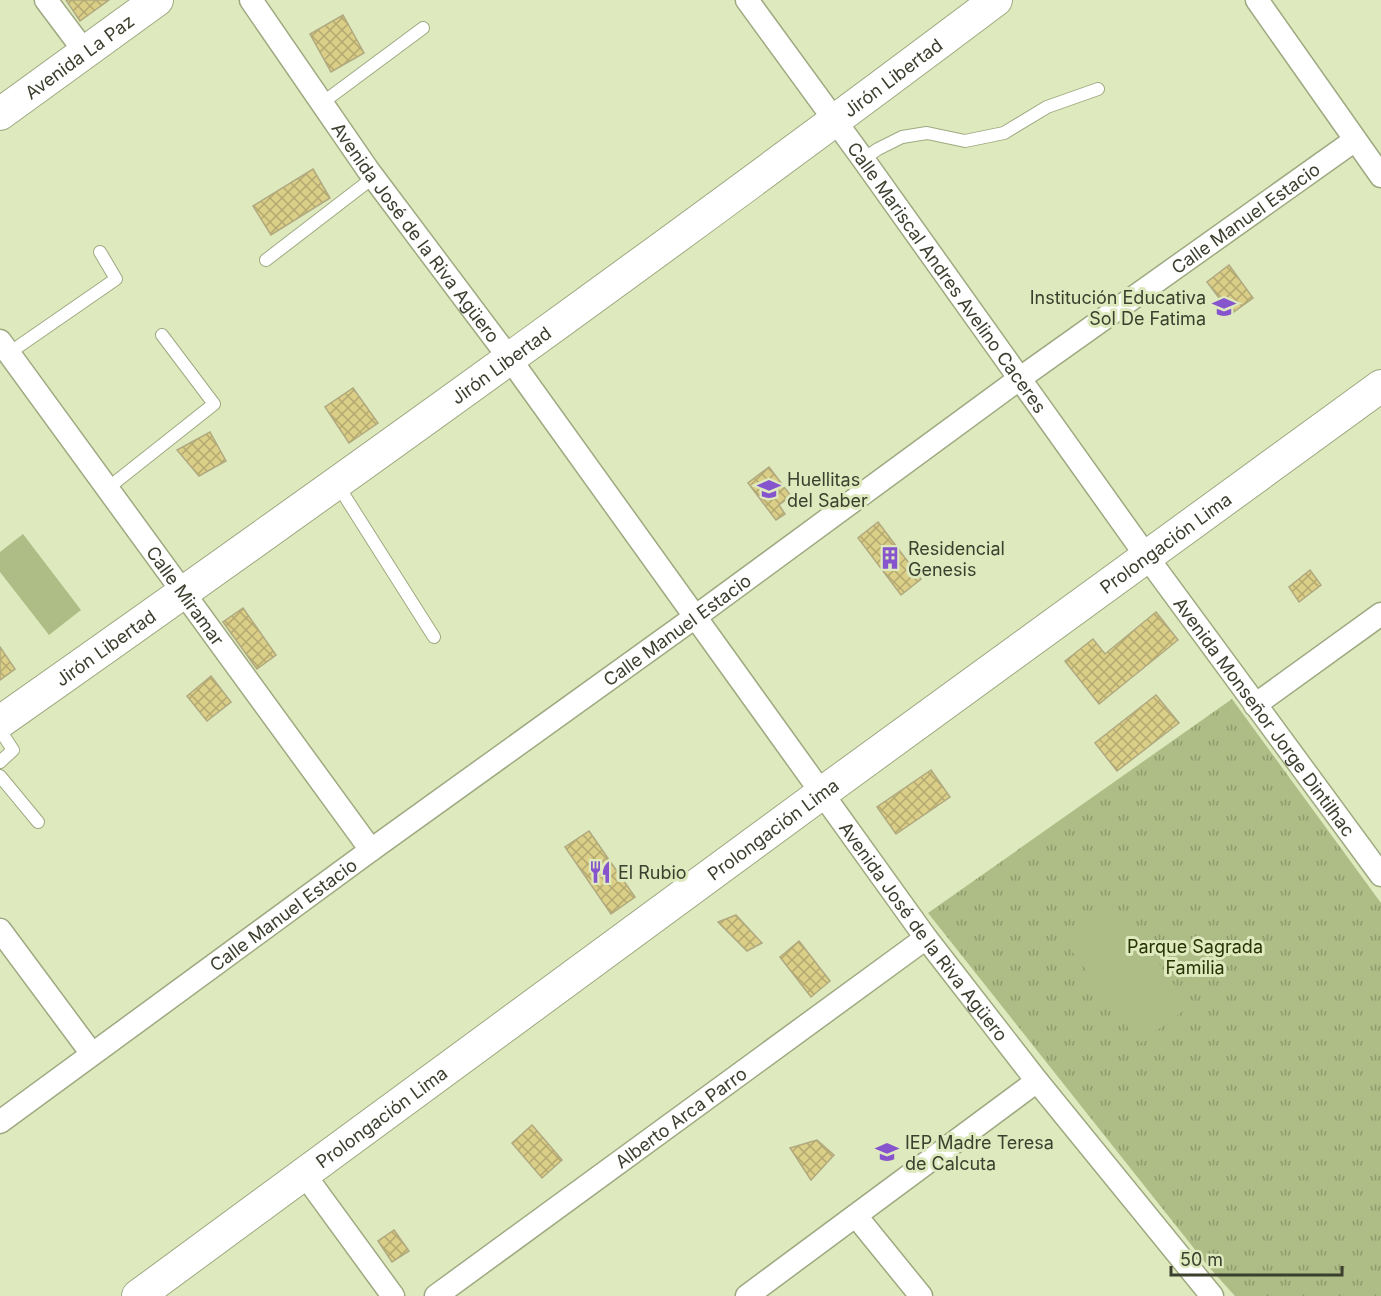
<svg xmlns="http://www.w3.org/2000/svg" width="1381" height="1296" viewBox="0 0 1381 1296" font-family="Inter,sans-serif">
  <defs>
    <pattern id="grass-tufts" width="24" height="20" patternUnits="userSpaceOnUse" patternTransform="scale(1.5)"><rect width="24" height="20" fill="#aebc85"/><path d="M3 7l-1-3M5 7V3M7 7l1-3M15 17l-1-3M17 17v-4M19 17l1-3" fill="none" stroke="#8f9a6d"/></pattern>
    <pattern id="building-cross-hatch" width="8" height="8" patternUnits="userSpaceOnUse" patternTransform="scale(1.5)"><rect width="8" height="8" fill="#dbcf88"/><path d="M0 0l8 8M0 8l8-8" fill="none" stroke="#b3a970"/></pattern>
  </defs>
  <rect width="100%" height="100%" fill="#dee9be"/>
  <path fill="url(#grass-tufts)" d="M 1232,699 L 1381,903 L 1381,1296 L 1235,1296 L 1208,1266 L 928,913 Z"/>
  <path fill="#aebc85" d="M 23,534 L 81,610 L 49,635 L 0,572 L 0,552 Z
    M 1115,905 L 1190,1006 L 1140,1043 L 1065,942 Z"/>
  <path fill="url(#building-cross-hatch)" stroke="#b0a97f" stroke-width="1.5" d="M 66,0 L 109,0 L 80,21 Z
    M 343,15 L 364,53 L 331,72 L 310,34 Z
    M 313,169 L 330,198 L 271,235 L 253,206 Z
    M 1229,265 L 1253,298 L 1231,314 L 1207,282 Z
    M 353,388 L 378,423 L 349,443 L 325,407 Z
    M 210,432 L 226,461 L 199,476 L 177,450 Z
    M 769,467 L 791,496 L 779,505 L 785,514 L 776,520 L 748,483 Z
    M 878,522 L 921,579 L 901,595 L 858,538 Z
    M 1310,570 L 1321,585 L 1299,602 L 1289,587 Z
    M 243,608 L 276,655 L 257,669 L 223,622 Z
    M 1156,612 L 1178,640 L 1099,704 L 1065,661 L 1093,639 L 1105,654 Z
    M 0,647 L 15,669 L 0,680 Z
    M 211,676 L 231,702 L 207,721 L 187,696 Z
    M 1156,695 L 1179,723 L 1117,771 L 1095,743 Z
    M 931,770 L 950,797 L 896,834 L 877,807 Z
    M 589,831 L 635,897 L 611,914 L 565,847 Z
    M 736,915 L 762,943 L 747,951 L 718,922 Z
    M 799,941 L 830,981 L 811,997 L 780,957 Z
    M 532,1125 L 562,1160 L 542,1178 L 512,1143 Z
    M 817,1140 L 834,1155 L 811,1180 L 790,1148 Z
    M 394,1230 L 409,1251 L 392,1262 L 378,1241 Z"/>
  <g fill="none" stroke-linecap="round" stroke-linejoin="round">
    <g stroke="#9fa981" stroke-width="14">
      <path id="lane" d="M 322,103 L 423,28
        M 863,159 L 878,149 L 902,137 L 927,133 L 965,141 L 1004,133 L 1047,107 L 1098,89
        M 266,260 L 374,177
        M 9,353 L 116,279 L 100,252
        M 337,484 L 434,637
        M 108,488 L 214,404 L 162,335
        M 0,730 L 13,750 L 0,762
        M 0,776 L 38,822"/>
    </g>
    <g stroke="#9fa981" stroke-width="25">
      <g id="street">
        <path d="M 46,0 L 85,52"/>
        <path id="s1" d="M 251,0 L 368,170 L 510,359 L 926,938 L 1037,1081 L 1212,1296"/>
        <path id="s2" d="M 747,0 L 863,159 L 1147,557 L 1381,875"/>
        <path d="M 1257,0 L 1381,176"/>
        <path id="s3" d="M 0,341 L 371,850"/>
        <path d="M 1255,705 L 1381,614"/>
        <path d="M 0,930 L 92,1054"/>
        <path id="s4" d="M 0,1122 L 371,850 L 695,617 L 1019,379 L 1355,140"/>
        <path d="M 304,1174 L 393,1296"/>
        <path d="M 856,1216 L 921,1296"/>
        <path id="s5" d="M 436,1296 L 926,938"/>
        <path d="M 747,1296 L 1037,1081"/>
      </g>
    </g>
    <g stroke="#9fa981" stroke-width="34">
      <g id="secondary">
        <path id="s6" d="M 0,114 L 157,0"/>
        <path id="s7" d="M 0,722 C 335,486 668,247 996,0"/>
        <path id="s8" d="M 138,1296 L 822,793 L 1381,386"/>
      </g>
    </g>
    <use href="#lane" stroke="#fff" stroke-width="12"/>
    <use href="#street" stroke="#fff" stroke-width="22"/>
    <use href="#secondary" stroke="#fff" stroke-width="32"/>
  </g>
  <defs>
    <g id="school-bare" transform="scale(1.8)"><path d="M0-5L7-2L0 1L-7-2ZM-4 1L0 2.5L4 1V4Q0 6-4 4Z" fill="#8654cc" stroke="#dee9be" stroke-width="2.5" paint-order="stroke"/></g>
    <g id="building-bare" transform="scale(1.8)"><path d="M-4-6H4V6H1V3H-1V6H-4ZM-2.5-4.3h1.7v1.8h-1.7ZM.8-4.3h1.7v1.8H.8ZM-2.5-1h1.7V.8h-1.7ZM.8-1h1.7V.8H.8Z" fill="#8654cc" stroke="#dee9be" stroke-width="2.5" paint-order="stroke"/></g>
    <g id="restaurant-bare" transform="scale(1.8)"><path d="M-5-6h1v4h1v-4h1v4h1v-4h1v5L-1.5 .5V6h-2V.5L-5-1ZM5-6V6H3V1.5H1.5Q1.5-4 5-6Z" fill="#8654cc" stroke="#dee9be" stroke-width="2.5" paint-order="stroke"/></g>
  </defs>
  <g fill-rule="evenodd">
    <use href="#school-bare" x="1224" y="307"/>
    <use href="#school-bare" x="769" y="489"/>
    <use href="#building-bare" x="890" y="558"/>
    <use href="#restaurant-bare" x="600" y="872"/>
    <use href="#school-bare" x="887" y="1152"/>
  </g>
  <g text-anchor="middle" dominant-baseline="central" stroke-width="6" stroke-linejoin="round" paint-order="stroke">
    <g font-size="18" fill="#3b3f2e" stroke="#dee9be">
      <text stroke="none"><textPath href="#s6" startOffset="98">Avenida La Paz</textPath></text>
      <text stroke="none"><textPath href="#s7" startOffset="1101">Jirón Libertad</textPath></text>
      <text stroke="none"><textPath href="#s4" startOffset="1539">Calle Manuel Estacio</textPath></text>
      <text stroke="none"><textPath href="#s1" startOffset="285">Avenida José de la Riva Agüero</textPath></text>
      <text stroke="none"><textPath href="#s2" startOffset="342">Calle Mariscal Andres Avelino Caceres</textPath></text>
      <text stroke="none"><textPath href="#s7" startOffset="615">Jirón Libertad</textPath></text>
      <text stroke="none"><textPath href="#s8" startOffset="1274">Prolongación Lima</textPath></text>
      <text stroke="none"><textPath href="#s3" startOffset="315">Calle Miramar</textPath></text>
      <text stroke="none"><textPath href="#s4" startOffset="837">Calle Manuel Estacio</textPath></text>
      <text stroke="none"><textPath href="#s7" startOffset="129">Jirón Libertad</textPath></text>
      <text stroke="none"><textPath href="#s2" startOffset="884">Avenida Monseñor Jorge Dintilhac</textPath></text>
      <text stroke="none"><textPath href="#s8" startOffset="788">Prolongación Lima</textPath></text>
      <text stroke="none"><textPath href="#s4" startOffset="351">Calle Manuel Estacio</textPath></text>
      <text stroke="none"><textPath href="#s1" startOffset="1149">Avenida José de la Riva Agüero</textPath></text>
      <text stroke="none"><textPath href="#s8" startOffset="302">Prolongación Lima</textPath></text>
      <text stroke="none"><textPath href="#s5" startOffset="303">Alberto Arca Parro</textPath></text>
    </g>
    <g font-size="18" fill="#3b3f2e" stroke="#dee9be" text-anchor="start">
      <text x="1206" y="297" text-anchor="end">Institución Educativa<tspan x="1206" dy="21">Sol De Fatima</tspan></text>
      <text x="787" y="479">Huellitas<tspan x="787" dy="21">del Saber</tspan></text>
      <text x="908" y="548">Residencial<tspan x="908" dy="21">Genesis</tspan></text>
      <text x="618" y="872">El Rubio</text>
      <text x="905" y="1142">IEP Madre Teresa<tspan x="905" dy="21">de Calcuta</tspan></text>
    </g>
    <g font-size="18" fill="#283100" stroke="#dee9be">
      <text x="1195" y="946">Parque Sagrada<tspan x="1195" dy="21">Familia</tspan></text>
    </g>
  </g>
  <path d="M1171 1266v9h171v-9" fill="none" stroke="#3b3f2e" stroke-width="3"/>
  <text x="1180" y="1266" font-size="18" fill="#3b3f2e" stroke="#dee9be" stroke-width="4.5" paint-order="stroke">50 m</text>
</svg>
